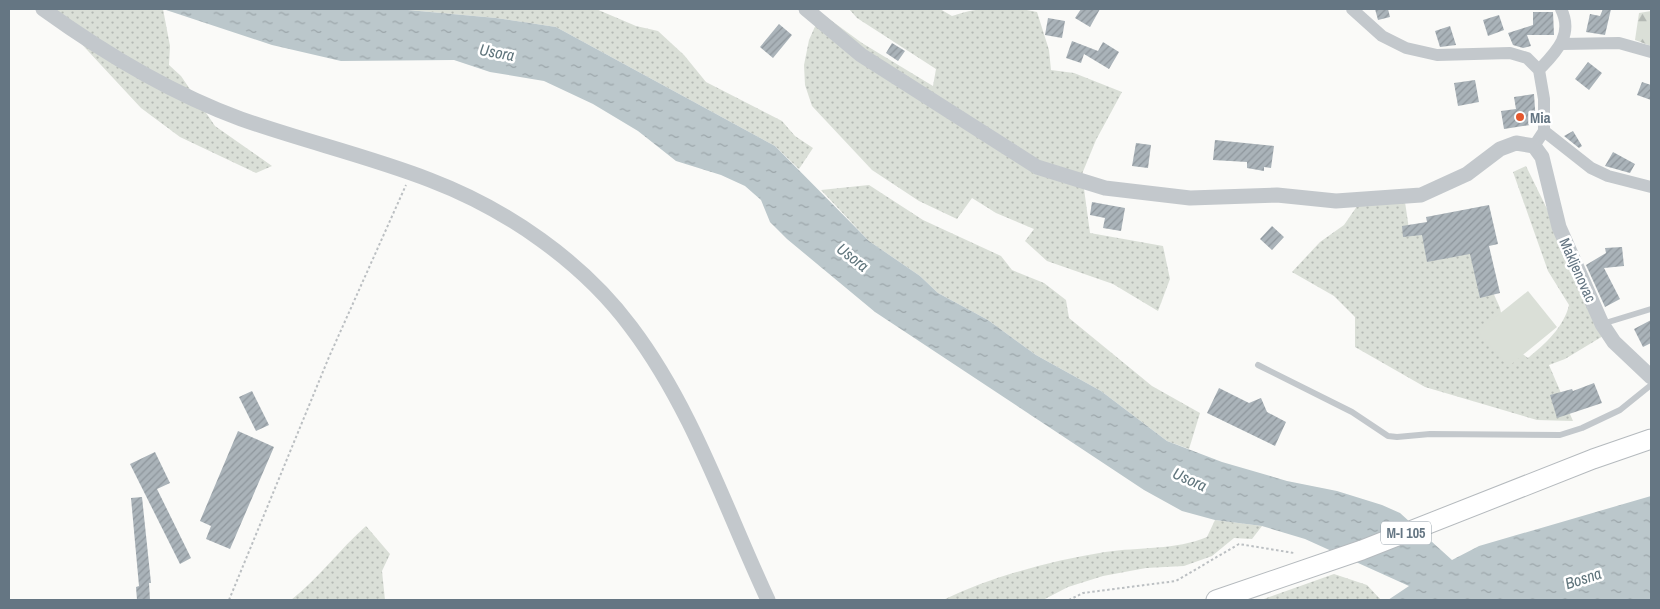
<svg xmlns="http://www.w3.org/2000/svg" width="1660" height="609" viewBox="0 0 1660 609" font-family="'Archivo Narrow',sans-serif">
  <defs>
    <pattern id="green-dots" width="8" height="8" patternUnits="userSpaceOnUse" patternTransform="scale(1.25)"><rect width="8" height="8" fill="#dadfd7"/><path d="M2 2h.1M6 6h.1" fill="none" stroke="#b4b9b4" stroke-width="1.8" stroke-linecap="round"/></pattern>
    <pattern id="forest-firs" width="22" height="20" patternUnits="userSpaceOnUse" patternTransform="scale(1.25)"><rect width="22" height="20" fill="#dadfd7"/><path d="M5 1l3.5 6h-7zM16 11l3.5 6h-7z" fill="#b4b9b4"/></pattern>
    <pattern id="water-ripples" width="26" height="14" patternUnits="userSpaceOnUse" patternTransform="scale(1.25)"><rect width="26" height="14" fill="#bbc7cb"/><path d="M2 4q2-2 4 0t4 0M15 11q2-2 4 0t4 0" fill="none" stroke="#9ca6aa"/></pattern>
    <pattern id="building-hatch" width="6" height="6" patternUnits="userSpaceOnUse" patternTransform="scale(1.25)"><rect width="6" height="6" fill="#aab3b9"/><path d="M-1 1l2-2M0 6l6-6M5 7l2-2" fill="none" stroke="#8e969c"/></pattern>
  </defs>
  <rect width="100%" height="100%" fill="#fafaf8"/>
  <path fill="url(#green-dots)" d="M 49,9 L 163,9 L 170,46 L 169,65 L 181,76 L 215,126 L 272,166 L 256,173 L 180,137 L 141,108 Z
    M 397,9 L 596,9 L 636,26 L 658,31 L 684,55 L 706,82 L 782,121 L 795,136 L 813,148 L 799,169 L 775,146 L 556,27 L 496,18 Z
    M 849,9 L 940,9 L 952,16 C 979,6 1010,6 1037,12 L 1049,50 L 1051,70 L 1074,73 L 1122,92 L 1096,140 L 1082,174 L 1090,233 L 1163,246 L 1170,279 L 1158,311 L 1113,284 L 1047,261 L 1025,241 L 1034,229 L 996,213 L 972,198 L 957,219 L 919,201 L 872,170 L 812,106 L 805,85 L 804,65 L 809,40 L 821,13 L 862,43 L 933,86 L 936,69 L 857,18 Z
    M 1526,166 L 1549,213 L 1603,336 L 1565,359 L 1549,365 L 1573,421 L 1537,420 L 1425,387 L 1355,347 L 1355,317 L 1334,296 L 1292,272 L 1320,242 L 1344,225 L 1362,199 L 1405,202 L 1409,229 L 1472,245 L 1500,308 L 1507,342 L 1528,358 C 1545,344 1564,327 1569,305 L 1548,271 L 1513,172 Z
    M 869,185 L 923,220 L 1001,256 L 1012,270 L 1044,283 L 1066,300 L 1069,318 L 1152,386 L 1200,413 L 1189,449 L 1167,441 L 1101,391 L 1036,355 L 988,320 L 938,293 L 920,276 L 869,241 L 821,190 Z
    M 1215,520 L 1262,526 L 1252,539 L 1234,538 L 1212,556 L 1184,566 L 1146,568 L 1103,576 L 1068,587 L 1043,600 L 943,600 C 993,576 1050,561 1105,552 C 1139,547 1176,550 1207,537 Z
    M 366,526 L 390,554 L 382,571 L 385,600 L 291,600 C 319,578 339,550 366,526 Z
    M 1334,574 L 1367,585 L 1381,600 L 1261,600 Z"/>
  <path fill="url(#forest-firs)" d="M 1651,11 L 1651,46 L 1635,40 L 1639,13 Z"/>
  <path fill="#dadfd7" d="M 1528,291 L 1557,327 L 1508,367 L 1478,331 Z"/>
  <path fill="url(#water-ripples)" d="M 163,9 L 397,9 L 496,18 L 556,27 L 775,146 L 869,241 L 920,276 L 938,293 L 988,320 L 1036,355 L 1101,391 L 1167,441 L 1222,462 L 1287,481 L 1337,491 L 1382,505 L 1400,513 L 1452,560 L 1479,546 L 1651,496 L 1651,600 L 1388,600 L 1409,586 L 1305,539 L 1262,526 L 1215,520 L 1182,511 L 1144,490 L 875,312 L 787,239 L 770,222 L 761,200 L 745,186 L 721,175 L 676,161 L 638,131 L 593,104 L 544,81 L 490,72 L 454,60 L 341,61 L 272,45 Z"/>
  <path fill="url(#building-hatch)" d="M 1081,9 L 1100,9 L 1090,27 L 1075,18 Z
    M 1375,9 L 1388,9 L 1390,17 L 1378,20 Z
    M 1603,9 L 1611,9 L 1605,35 L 1586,32 L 1590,14 L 1600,16 Z
    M 1533,12 L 1553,12 L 1554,35 L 1527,35 L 1531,46 L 1523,48 L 1513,45 L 1508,33 L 1533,25 Z
    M 1499,15 L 1504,30 L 1488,36 L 1483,20 Z
    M 1048,18 L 1065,21 L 1062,38 L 1045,35 Z
    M 779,24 L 792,35 L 773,58 L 760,47 Z
    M 1450,26 L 1456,45 L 1440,47 L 1435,31 Z
    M 1072,41 L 1098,51 L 1103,42 L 1119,52 L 1109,69 L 1084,54 L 1081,63 L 1066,58 Z
    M 892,43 L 905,51 L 898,61 L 886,53 Z
    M 1588,62 L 1602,73 L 1589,90 L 1575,79 Z
    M 1475,80 L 1479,102 L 1458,106 L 1454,83 Z
    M 1642,82 L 1651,85 L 1651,100 L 1637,95 Z
    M 1534,94 L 1536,124 L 1504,129 L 1501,111 L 1516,109 L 1514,97 Z
    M 1573,131 L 1582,146 L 1579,148 L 1564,136 Z
    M 1215,140 L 1274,146 L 1271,168 L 1264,167 L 1264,171 L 1247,168 L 1247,162 L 1213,160 Z
    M 1136,143 L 1151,145 L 1148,168 L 1132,166 Z
    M 1613,152 L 1635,164 L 1630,173 L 1605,166 Z
    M 1092,202 L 1125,208 L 1121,231 L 1103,228 L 1105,218 L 1090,215 Z
    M 1489,205 L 1498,244 L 1489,246 L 1500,293 L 1480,298 L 1470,254 L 1427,262 L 1422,235 L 1403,237 L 1402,226 L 1427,222 L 1426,217 Z
    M 1272,226 L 1284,237 L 1272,250 L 1260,239 Z
    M 1622,247 L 1624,266 L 1604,268 L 1620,299 L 1605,307 L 1586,265 L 1606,253 L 1605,248 Z
    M 1651,320 L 1651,343 L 1643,347 L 1634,329 Z
    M 1594,383 L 1602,403 L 1557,418 L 1550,395 L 1572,389 L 1573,391 Z
    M 1219,388 L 1249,403 L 1261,398 L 1267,412 L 1286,422 L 1275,446 L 1207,413 Z
    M 252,391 L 269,425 L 256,431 L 239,397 Z
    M 238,431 L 274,447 L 230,549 L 206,539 L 211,526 L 200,521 Z
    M 155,452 L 170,483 L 157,489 L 191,558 L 180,564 L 130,464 Z
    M 142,497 L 151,583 L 149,583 L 150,600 L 137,600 L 136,587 L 139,586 L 131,498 Z"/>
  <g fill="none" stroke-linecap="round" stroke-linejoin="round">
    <g stroke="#b5babe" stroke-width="21">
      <path id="primary" d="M 1216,600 L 1362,550 L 1593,459 L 1651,439"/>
    </g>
    <path stroke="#bbbfc2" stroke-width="2" stroke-dasharray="2.5 2.5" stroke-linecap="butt" d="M 229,600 L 329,357 L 406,185
      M 1069,600 L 1083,593 L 1176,581 L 1239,544 L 1294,553"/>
    <path stroke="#c3c8cc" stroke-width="6" d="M 1602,324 L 1651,309
      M 1258,365 L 1352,412 L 1388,436 L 1397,437 L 1430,434 L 1560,435 L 1582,428 L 1620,410 L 1651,385"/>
    <path stroke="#c3c8cc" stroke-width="12" d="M 1352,9 L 1382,36 L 1406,48 L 1437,55 L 1510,53 L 1527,58 L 1539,70 L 1544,99 L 1544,131 L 1534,146
      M 1562,44 L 1619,43 L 1651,52
      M 1539,70 C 1556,52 1574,35 1561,9
      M 1544,131 L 1591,168 L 1608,176 L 1651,187"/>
    <path stroke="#c3c8cc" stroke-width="15" d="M 43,9 C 104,53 170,93 241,119 C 303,141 368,156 430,180 C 506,209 582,261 631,327 C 693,409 725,508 768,600
      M 806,9 L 861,55 L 1037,167 L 1105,188 L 1190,198 L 1277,195 L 1336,201 L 1421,195 L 1467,174 L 1500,149 L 1516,143 L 1534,146 L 1542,157 L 1559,227 L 1602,324 L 1614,342 L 1651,377"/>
    <use href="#primary" stroke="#fff" stroke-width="19"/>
  </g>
  <circle fill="#e4572e" stroke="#fff" stroke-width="2" cx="1520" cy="117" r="5"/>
  <g text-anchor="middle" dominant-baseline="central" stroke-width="5" stroke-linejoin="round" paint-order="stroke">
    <rect fill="#fff" stroke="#939fa8" stroke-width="1" x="1381" y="521.5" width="50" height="23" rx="4"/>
    <g font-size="14" font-weight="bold" fill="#657683">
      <text x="1406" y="533">M-I 105</text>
    </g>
    <g font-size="15" font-weight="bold" fill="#657683" stroke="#fff" text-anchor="start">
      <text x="1530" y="117">Mia</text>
    </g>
    <g font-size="15" fill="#657683" stroke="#fff">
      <text transform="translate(1578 270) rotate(66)">Makljenovac</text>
    </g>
    <g font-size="16" font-style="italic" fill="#60757c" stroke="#fff">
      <text transform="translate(497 52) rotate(10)">Usora</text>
      <text transform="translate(853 257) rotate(38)">Usora</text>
      <text transform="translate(1190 479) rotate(24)">Usora</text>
      <text transform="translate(1583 578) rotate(-18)">Bosna</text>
    </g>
  </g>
  <rect width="1660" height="609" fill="none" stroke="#657683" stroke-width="20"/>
</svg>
